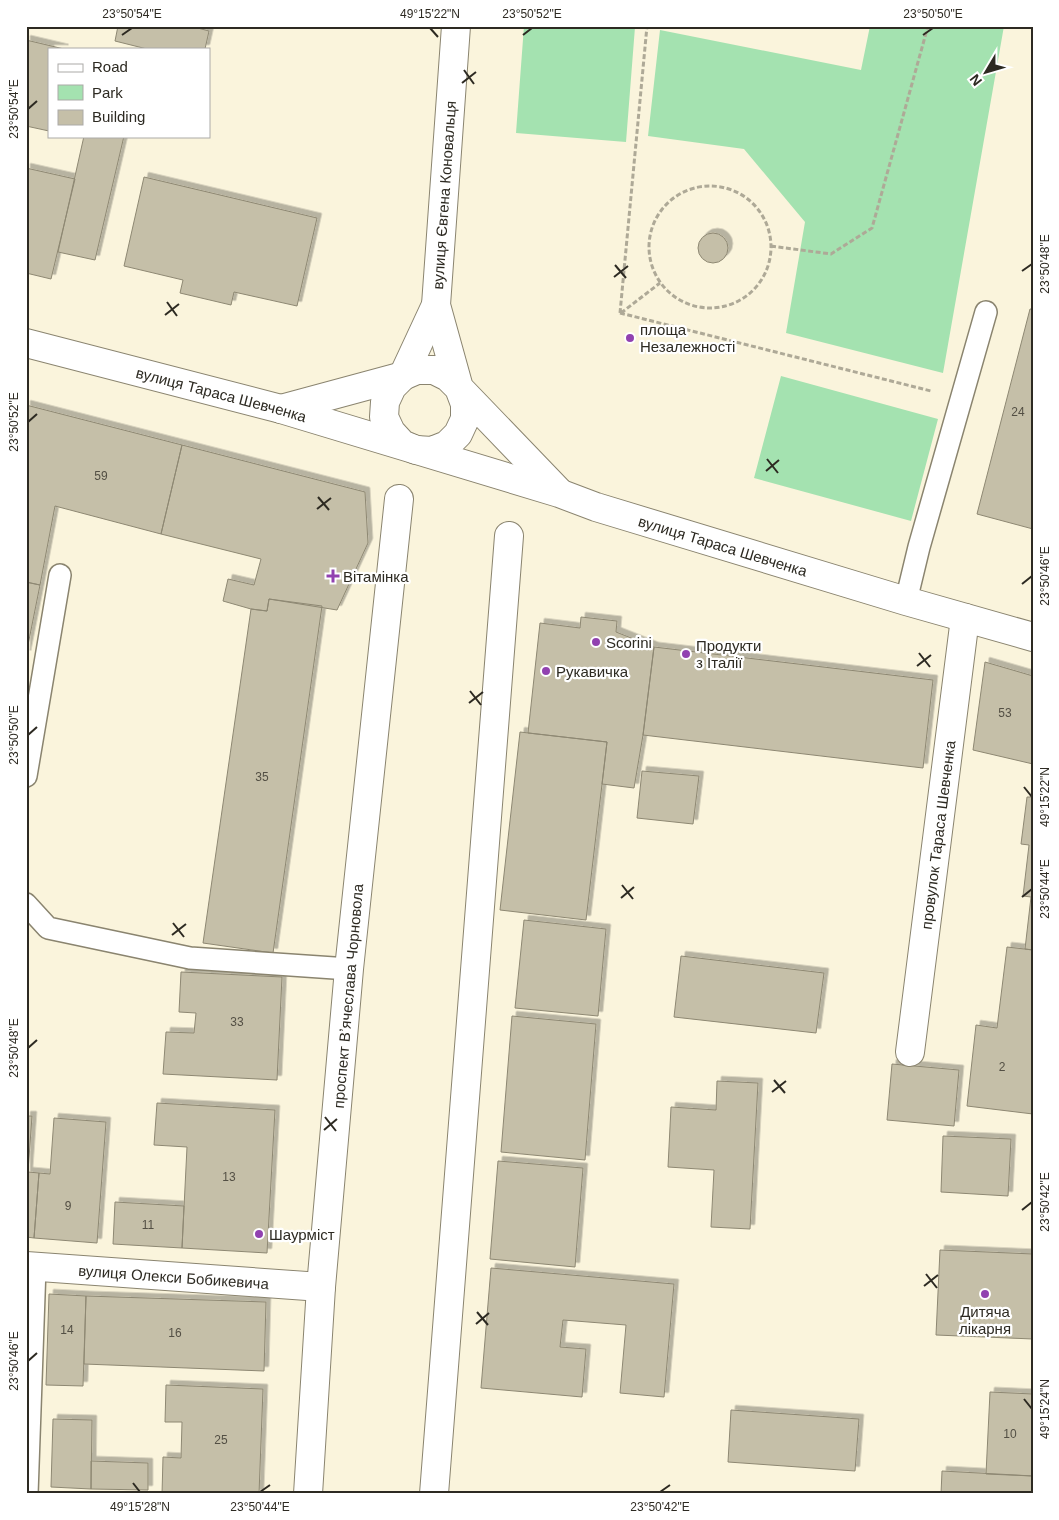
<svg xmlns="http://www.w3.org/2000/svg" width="1059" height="1520" viewBox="0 0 1059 1520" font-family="Arial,sans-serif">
  <defs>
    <filter id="shadow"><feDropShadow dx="4.5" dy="-4.5" stdDeviation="0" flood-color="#0004"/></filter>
  </defs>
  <rect width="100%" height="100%" fill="#faf4dc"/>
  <path fill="#a4e2b0" d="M 524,26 L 635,27 L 626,142 L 516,133 Z
    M 870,26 L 1004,26 L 943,373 L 786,333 L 805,222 L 744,149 L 648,136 L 660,30 L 861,70 Z
    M 781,376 L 938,419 L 911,521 L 754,478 Z"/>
  <path fill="#c5bfa8" stroke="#8e8873" filter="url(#shadow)" d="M 118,26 L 190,26 L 209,31 L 205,49 L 147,49 L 115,41 Z
    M 26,40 L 64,49 L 49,49 L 49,131 L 26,126 Z
    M 84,136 L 124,136 L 95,260 L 58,252 Z
    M 26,168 L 75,179 L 51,279 L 26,273 Z
    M 144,177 L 317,218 L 297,306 L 234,292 L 231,305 L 180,293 L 183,280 L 124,266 Z
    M698 248a15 15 0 1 1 30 0a15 15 0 1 1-30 0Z
    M 1030,309 L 1033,309 L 1033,529 L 977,514 Z
    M 26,405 L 182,445 L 161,534 L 55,506 L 40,585 L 26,582 Z
    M 182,445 L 365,492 L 368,543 L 337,610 L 269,599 L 267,611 L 251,609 L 223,601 L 228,579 L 254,585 L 261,559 L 161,534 Z
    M 26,582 L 40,585 L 26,655 Z
    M 269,599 L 322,606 L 273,953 L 203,943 L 251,609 L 267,611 Z
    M 581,617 L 617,621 L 616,632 L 654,647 L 643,735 L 634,788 L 602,784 L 607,742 L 528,733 L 540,623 L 580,628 Z
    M 654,647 L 933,680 L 923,768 L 643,735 Z
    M 985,662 L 1033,676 L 1033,764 L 973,750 Z
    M 520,732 L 607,742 L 586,920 L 500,910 Z
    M 642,771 L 699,776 L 693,824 L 637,818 Z
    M 1027,797 L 1033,797 L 1033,950 L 1025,949 L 1031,897 L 1023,896 L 1029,845 L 1021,844 Z
    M 524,920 L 606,929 L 598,1016 L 515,1008 Z
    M 1007,947 L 1033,950 L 1033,1114 L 967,1106 L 976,1025 L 997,1028 Z
    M 681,956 L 824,973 L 816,1033 L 674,1017 Z
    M 181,972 L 282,977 L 277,1080 L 163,1074 L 166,1032 L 194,1033 L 196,1013 L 179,1012 Z
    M 512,1016 L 596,1024 L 585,1160 L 501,1152 Z
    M 892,1064 L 959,1070 L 954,1126 L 887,1120 Z
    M 717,1081 L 758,1083 L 750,1229 L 711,1227 L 714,1170 L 668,1167 L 671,1107 L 716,1110 Z
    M 157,1103 L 275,1110 L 267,1253 L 182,1248 L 187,1147 L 154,1145 Z
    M 26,1116 L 32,1116 L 28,1172 L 39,1173 L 34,1238 L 26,1237 Z
    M 54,1118 L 106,1122 L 97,1243 L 34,1238 L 39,1173 L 50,1174 Z
    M 943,1136 L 1011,1139 L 1008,1196 L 941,1192 Z
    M 498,1161 L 583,1168 L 575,1267 L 490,1259 Z
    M 115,1202 L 184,1206 L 182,1248 L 113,1244 Z
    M 940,1250 L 1033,1254 L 1033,1339 L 936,1335 Z
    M 491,1268 L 674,1284 L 664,1397 L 620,1393 L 626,1325 L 563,1320 L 560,1347 L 586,1349 L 582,1397 L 481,1388 Z
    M 49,1294 L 86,1296 L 83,1386 L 46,1385 Z
    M 86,1296 L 266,1302 L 264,1371 L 84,1364 Z
    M 166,1385 L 263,1389 L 259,1494 L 162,1494 L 163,1457 L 181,1458 L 182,1422 L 165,1422 Z
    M 990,1392 L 1033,1394 L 1033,1476 L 986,1474 Z
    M 731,1410 L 859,1419 L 855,1471 L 728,1462 Z
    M 53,1419 L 92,1420 L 91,1489 L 51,1487 Z
    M 91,1461 L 148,1463 L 148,1490 L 91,1489 Z
    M 942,1471 L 1033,1476 L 1033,1494 L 941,1494 Z"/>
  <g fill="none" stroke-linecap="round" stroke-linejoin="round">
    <g stroke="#8a846f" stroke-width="24">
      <path id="service" d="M 906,601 L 919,547 L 986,312
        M 26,776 L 60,575
        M 26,904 L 48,928 L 190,958 L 349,969
        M 27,1494 L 35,1267"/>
    </g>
    <g stroke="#8a846f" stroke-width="30">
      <g id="minor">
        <path id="s1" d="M 910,1052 L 965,618"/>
        <path id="s2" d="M 26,1266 L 321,1287"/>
        <path d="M 308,1494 L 321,1287 L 349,969 L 399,499"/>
        <path d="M 434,1494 L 509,536"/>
      </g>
    </g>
    <g stroke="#8a846f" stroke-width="30">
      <g id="secondary">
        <path d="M 456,26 L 436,305 L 459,388 L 465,404 L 465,419 L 458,434 L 447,445 L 432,451 L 416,450 L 402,444 L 391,432 L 384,417 L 385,402 L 392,387 L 403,376 L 417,370 L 434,370 L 448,377 L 459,388 L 558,491"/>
        <path id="s3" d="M 26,343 L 281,409 L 559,493 L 596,507 L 906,601 L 1033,637"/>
        <path d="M 403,376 L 436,305"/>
        <path d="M 281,409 L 403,376"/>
      </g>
    </g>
    <path stroke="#aea997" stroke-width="3" stroke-dasharray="5 2.5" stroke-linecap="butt" d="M649 247a61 61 0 1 1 122 0a61 61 0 1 1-122 0Z
      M 771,246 L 831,254 L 872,228 L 928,26
      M 620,313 L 931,391
      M 620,313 L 647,26
      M 621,313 L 660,283"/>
    <use href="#service" stroke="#fff" stroke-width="21"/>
    <use href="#minor" stroke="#fff" stroke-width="28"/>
    <use href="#secondary" stroke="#fff" stroke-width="28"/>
  </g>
  <path fill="none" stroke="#2d2a22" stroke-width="2" d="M 430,28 L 438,37M 122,35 L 132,28M 523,35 L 532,28M 923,35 L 933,28M 464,70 L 474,84M 462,83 L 476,72M 28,109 L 37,101M 615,265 L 626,278M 1022,271 L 1032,264M 614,277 L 628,266M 167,302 L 177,316M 165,315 L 179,304M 28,422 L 37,414M 767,459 L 778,473M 766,471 L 779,460M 318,497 L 329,510M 317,509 L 331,498M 1022,584 L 1032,576M 919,653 L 930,667M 917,666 L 931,655M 470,691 L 481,705M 469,703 L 483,692M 28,735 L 37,727M 1024,787 L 1032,797M 622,885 L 633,899M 1022,897 L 1032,889M 621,898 L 634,887M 173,923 L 184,937M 172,935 L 186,924M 28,1048 L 37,1040M 774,1080 L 785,1093M 772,1092 L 786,1081M 325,1117 L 336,1131M 324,1130 L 337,1119M 1022,1210 L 1032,1202M 926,1274 L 937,1288M 924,1286 L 938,1275M 477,1312 L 488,1325M 476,1324 L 489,1313M 28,1361 L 37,1353M 1024,1399 L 1032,1409M 133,1483 L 140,1492M 260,1492 L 270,1485M 660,1492 L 670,1485"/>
  <g fill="#9141b0" stroke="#fff" stroke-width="2">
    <circle cx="630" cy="338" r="5"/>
    <path d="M330.5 568.5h5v5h5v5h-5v5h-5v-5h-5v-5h5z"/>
    <circle cx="596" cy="642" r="5"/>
    <circle cx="686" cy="654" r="5"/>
    <circle cx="546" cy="671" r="5"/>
    <circle cx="259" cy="1234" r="5"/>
    <circle cx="985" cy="1294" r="5"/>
  </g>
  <g text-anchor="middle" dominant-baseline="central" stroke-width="4.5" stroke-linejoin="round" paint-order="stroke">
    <g font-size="12" fill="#534f44">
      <text x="1018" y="412">24</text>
      <text x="101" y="476">59</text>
      <text x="1005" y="713">53</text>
      <text x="262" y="777">35</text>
      <text x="237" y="1022">33</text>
      <text x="1002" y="1067">2</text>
      <text x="229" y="1177">13</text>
      <text x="68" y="1206">9</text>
      <text x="148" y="1225">11</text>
      <text x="67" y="1330">14</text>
      <text x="175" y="1333">16</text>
      <text x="1010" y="1434">10</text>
      <text x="221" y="1440">25</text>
    </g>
    <g font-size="15" fill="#2d2a22" stroke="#fff">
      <text transform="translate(444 195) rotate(-86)">вулиця Євгена Коновальця</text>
      <text stroke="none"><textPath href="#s3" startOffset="202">вулиця Тараса Шевченка</textPath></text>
      <text stroke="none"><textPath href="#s3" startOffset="726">вулиця Тараса Шевченка</textPath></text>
      <text stroke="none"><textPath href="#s1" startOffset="219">провулок Тараса Шевченка</textPath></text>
      <text transform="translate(348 996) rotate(-85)">проспект Вʼячеслава Чорновола</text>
      <text stroke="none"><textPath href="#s2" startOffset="148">вулиця Олекси Бобикевича</textPath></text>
    </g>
    <g font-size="15" fill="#2d2a22" stroke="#fff" text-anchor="start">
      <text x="640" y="329">площа<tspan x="640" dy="17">Незалежності</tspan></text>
      <text x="343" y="576">Вітамінка</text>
      <text x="606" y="642">Scorini</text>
      <text x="696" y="645">Продукти<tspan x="696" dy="17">з Італії</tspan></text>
      <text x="556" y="671">Рукавичка</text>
      <text x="269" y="1234">Шаурміст</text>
      <text x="985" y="1311" text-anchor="middle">Дитяча<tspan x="985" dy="17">лікарня</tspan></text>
    </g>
  </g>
  <rect width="1059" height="1520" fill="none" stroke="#ffffff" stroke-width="55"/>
  <rect x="48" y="48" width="162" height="90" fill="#ffffff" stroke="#abaaa7"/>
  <rect x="58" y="64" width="25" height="8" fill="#ffffff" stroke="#abaaa7"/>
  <text x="92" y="72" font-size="15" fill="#2d2a22">Road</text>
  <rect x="58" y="85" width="25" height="15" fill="#a4e2b0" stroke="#abaaa7"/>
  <text x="92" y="98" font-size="15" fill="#2d2a22">Park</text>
  <rect x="58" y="110" width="25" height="15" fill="#c5bfa8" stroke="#abaaa7"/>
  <text x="92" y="122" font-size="15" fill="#2d2a22">Building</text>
  <g transform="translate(986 72) rotate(232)" stroke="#ffffff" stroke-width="4" paint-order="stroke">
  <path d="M0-4L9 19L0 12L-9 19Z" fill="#2d2a22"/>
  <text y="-8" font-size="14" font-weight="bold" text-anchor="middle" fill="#2d2a22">N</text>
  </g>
  <rect x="28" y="28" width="1004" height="1464" fill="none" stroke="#2d2a22" stroke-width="2"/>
  <g font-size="12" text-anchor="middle" fill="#2d2a22">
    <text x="132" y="18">23°50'54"E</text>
    <text x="430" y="18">49°15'22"N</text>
    <text x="532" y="18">23°50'52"E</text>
    <text x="933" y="18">23°50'50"E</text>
    <text transform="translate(14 109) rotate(-90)" y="4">23°50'54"E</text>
    <text transform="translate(1045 264) rotate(-90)" y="4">23°50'48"E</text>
    <text transform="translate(14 422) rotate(-90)" y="4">23°50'52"E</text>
    <text transform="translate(1045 576) rotate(-90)" y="4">23°50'46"E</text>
    <text transform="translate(14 735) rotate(-90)" y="4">23°50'50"E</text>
    <text transform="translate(1045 797) rotate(-90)" y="4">49°15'22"N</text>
    <text transform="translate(1045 889) rotate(-90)" y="4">23°50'44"E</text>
    <text transform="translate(14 1048) rotate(-90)" y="4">23°50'48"E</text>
    <text transform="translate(1045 1202) rotate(-90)" y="4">23°50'42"E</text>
    <text transform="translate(14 1361) rotate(-90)" y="4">23°50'46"E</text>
    <text transform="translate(1045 1409) rotate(-90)" y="4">49°15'24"N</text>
    <text x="140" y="1511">49°15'28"N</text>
    <text x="260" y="1511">23°50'44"E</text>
    <text x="660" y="1511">23°50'42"E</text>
  </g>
</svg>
